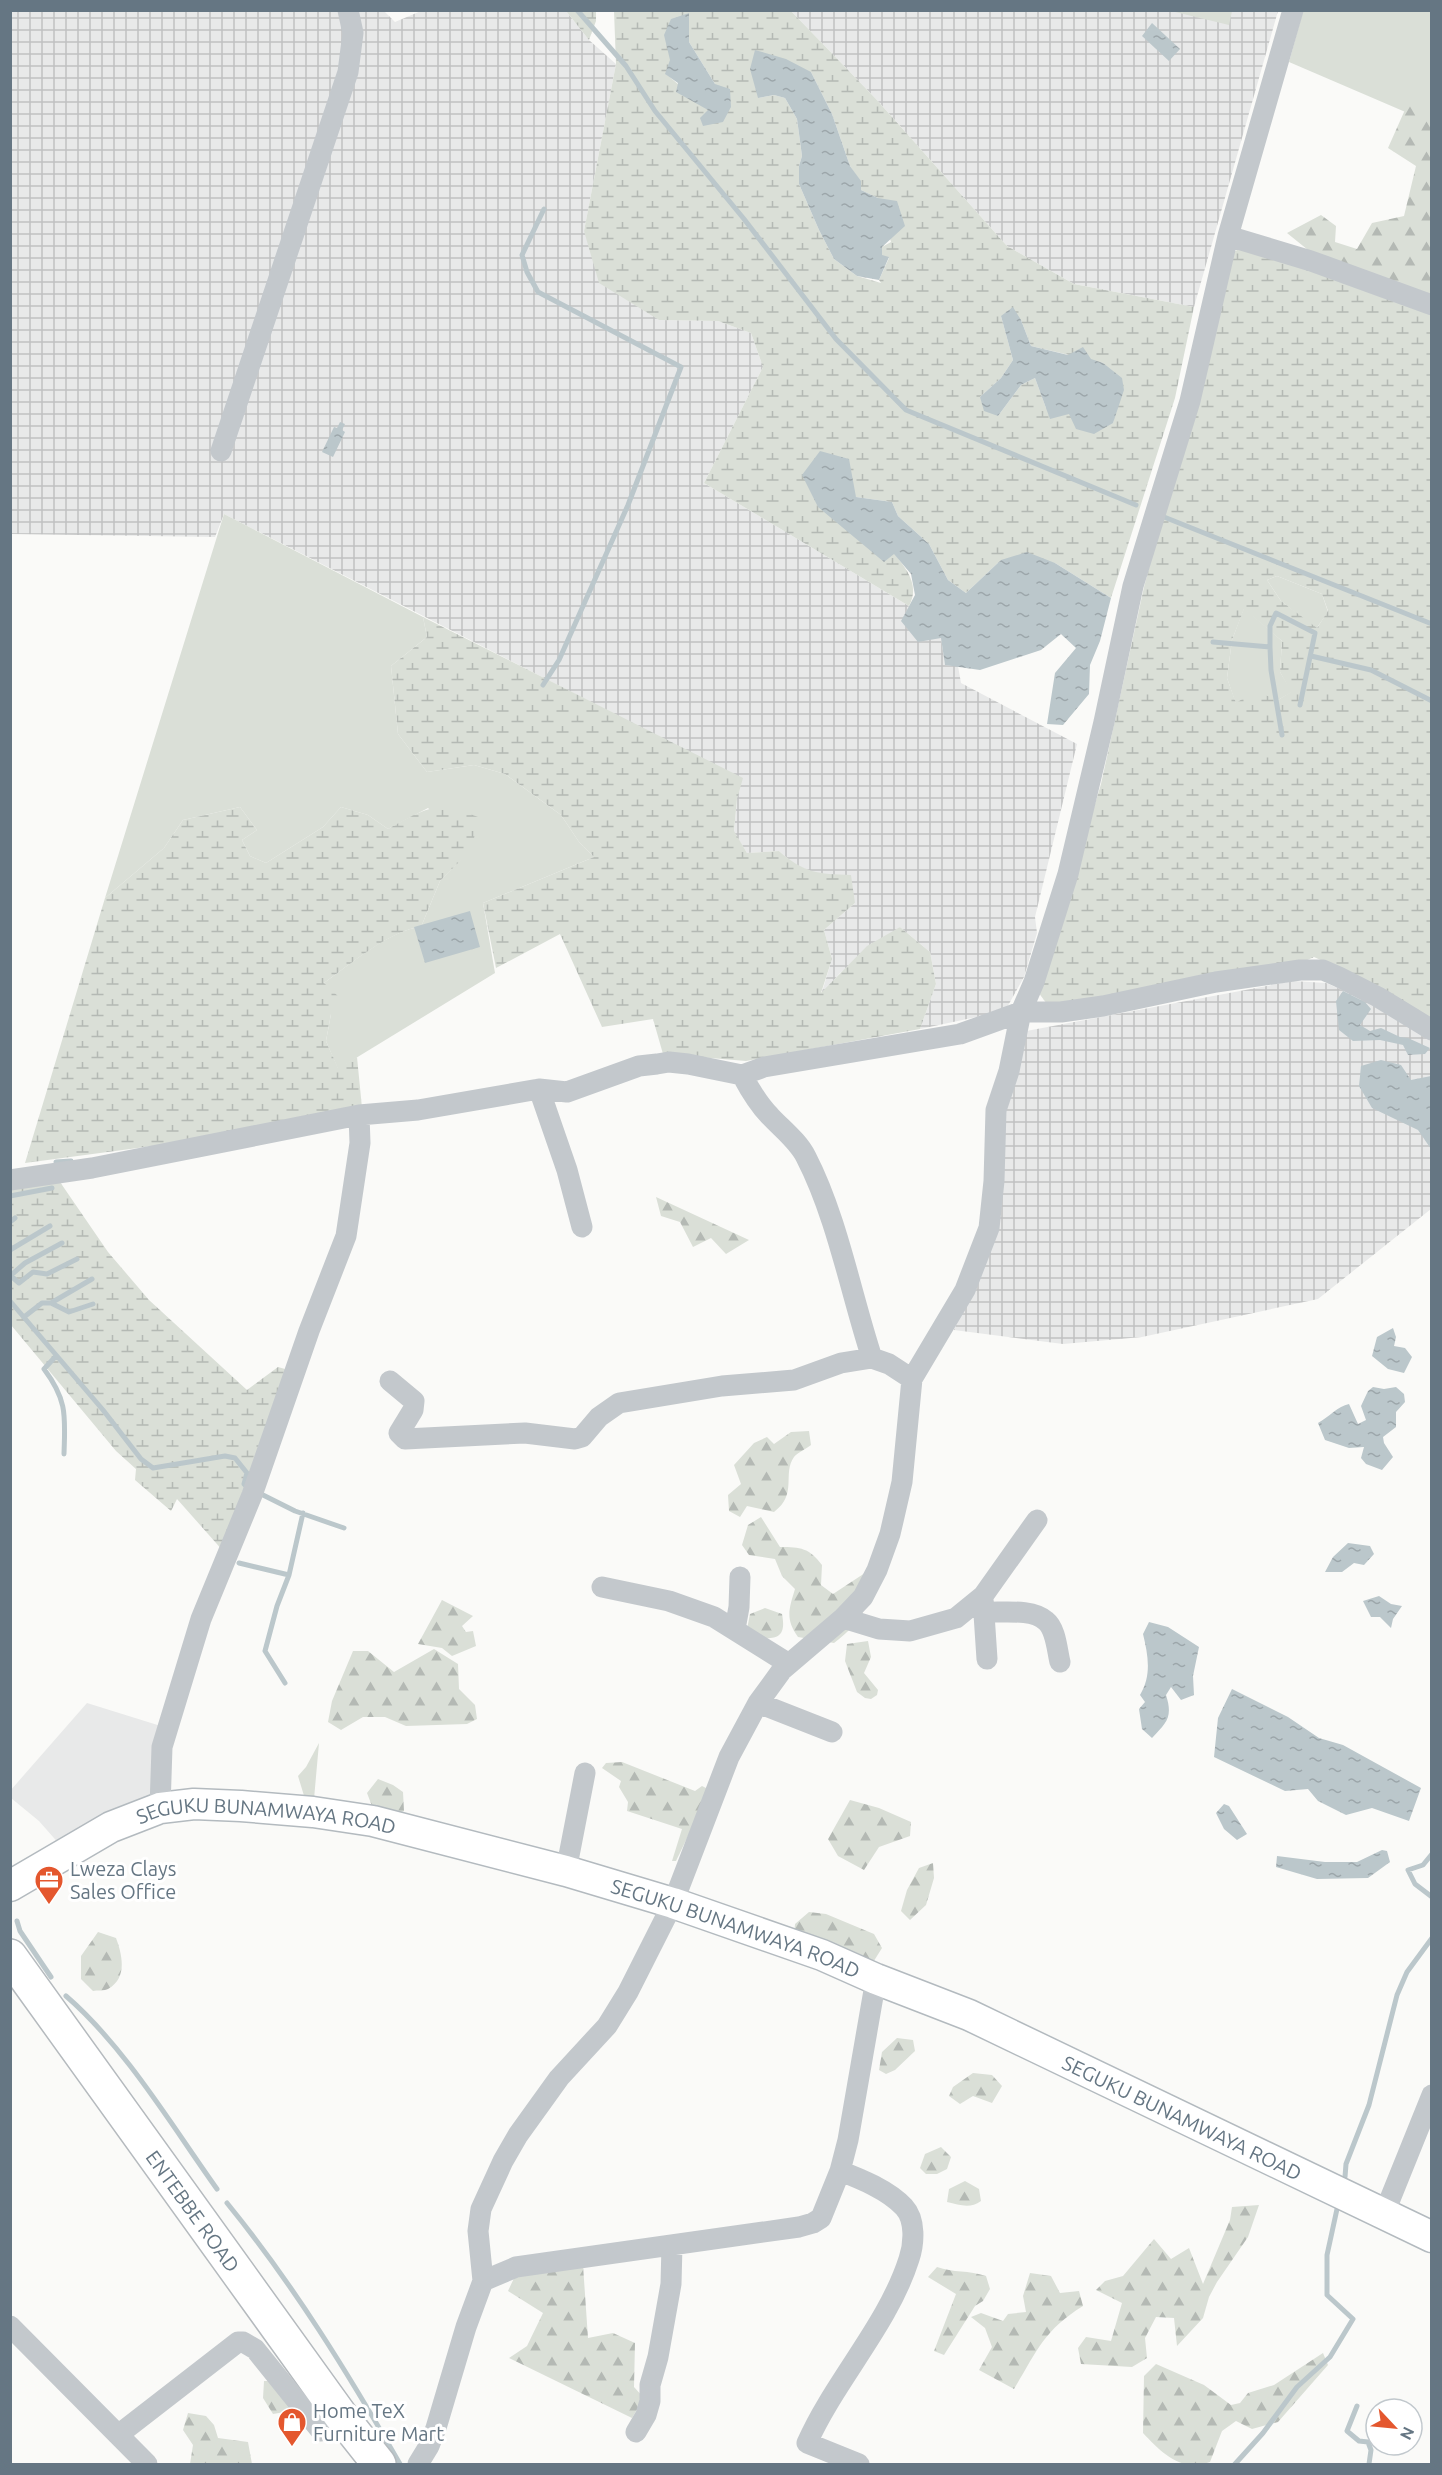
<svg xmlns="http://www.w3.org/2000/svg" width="1442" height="2475" viewBox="0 0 1442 2475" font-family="Ubuntu,sans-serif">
  <defs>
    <pattern id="industrial-grid" width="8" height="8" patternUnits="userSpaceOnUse" patternTransform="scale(1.5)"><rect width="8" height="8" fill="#e8e9e9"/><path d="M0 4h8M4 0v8" fill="none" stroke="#c0c1c2"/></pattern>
    <pattern id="forest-firs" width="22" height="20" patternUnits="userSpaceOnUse" patternTransform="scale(1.5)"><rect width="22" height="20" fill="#dadfd7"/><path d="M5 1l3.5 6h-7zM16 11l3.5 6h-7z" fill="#b4b9b4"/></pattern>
    <pattern id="wetland-marsh" width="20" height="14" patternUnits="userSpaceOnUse" patternTransform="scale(1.5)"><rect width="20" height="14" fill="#dadfd7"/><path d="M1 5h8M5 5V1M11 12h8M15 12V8" fill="none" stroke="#b4b9b4"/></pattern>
    <pattern id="water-ripples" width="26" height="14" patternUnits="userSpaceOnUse" patternTransform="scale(1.5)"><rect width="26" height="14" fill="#bbc7cb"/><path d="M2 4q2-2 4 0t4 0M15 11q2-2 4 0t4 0" fill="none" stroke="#9ca6aa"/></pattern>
  </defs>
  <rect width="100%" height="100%" fill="#fafaf8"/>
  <path fill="#e8e9e9" d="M 87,1703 L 164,1727 L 155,1796 L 61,1846 L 39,1821 L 11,1798 L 10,1791 Z"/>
  <path fill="url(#industrial-grid)" d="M 383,10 L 395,22 L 421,11 L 566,11 L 589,40 L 616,64 L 584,231 L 659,320 L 718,321 L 751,333 L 763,367 L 704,483 L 909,606 L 902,621 L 941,637 L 945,665 L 958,666 L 961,683 L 1077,744 L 1035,917 L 1037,933 L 1024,977 L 1005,1011 L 920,1029 L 936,984 L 930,952 L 900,927 L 840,973 L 821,995 L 832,959 L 824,930 L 855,903 L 818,874 L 795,865 L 779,851 L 747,853 L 734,832 L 737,799 L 669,742 L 224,514 L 215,537 L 11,534 L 11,11 Z
    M 791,11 L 1278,11 L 1194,307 L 1074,284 L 1007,246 L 876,99 Z
    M 1293,981 L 1326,983 L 1366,1000 L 1431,1041 L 1431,1209 L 1318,1299 L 1142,1337 L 1063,1344 L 954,1330 L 990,1245 L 1001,1112 L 1021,1032 Z"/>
  <path fill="#dadfd7" d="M 1171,11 L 1232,10 L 1232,11 L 1229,25 Z
    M 1303,11 L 1431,11 L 1431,123 L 1289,62 Z
    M 224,514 L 423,617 L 427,637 L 391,666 L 398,734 L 427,772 L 474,765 L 505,774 L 561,815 L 579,842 L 594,857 L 483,903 L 495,973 L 338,1069 L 326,1041 L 331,1014 L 324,983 C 348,966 391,929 421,927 L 440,881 L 471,849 L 428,808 L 388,829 L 368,815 L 341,807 L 323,827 L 266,863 L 250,856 L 242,840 L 257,830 L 240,807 L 183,820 L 164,848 L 105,898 Z
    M 1277,576 L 1322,594 L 1328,612 L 1316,629 L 1281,601 L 1267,580 Z
    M 1244,608 L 1282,641 L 1280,672 L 1292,692 L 1278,700 L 1236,704 L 1227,678 L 1232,640 Z
    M 319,1743 L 314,1799 L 305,1799 L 298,1776 L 306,1767 Z"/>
  <path fill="url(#forest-firs)" d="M 1408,103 L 1431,110 L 1431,296 L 1313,254 L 1287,233 L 1321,215 L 1336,226 L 1335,242 L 1357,249 L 1372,223 L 1404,216 L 1416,166 L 1388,148 Z
    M 656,1197 L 749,1240 L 726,1254 L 711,1238 L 693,1247 L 680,1222 L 661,1216 Z
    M 809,1431 L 811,1445 C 806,1449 797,1453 794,1457 C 782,1474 798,1494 774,1512 L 747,1506 L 740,1517 L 729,1511 L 728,1495 L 741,1484 L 734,1465 L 754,1443 L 767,1437 L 774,1444 L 791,1432 Z
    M 761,1517 L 780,1547 C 801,1547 809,1548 822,1565 L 821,1585 L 833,1594 L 871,1569 C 869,1607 865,1619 834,1643 L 798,1637 C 785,1619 789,1609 795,1589 L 782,1576 L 775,1559 L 749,1555 L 742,1545 L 748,1525 Z
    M 442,1600 L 473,1616 L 462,1626 L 466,1632 L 473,1631 L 476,1646 L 452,1656 L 442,1648 L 418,1644 Z
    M 765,1608 L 782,1614 C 787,1640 775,1639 753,1638 L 747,1629 L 750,1614 Z
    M 868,1641 L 871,1657 L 864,1673 L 878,1690 L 877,1695 L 871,1699 L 865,1698 L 857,1692 L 845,1661 L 847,1644 Z
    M 434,1649 L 458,1664 L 459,1689 L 475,1705 L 477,1719 L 467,1724 L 406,1726 L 385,1717 L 363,1717 L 341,1730 L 328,1722 L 332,1701 L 353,1651 L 368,1651 L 394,1672 Z
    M 622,1762 L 695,1791 L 702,1786 L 710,1790 L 676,1861 L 672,1861 L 682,1829 L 627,1811 L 628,1802 L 619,1787 L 621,1781 L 602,1768 L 606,1763 Z
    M 378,1779 L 393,1785 L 403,1792 L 404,1811 L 392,1817 L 372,1806 L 367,1793 Z
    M 850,1800 L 879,1808 L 911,1822 L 910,1836 L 879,1847 L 864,1870 L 838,1856 L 828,1839 Z
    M 933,1863 L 934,1878 L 926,1905 L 910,1920 L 901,1911 L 907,1890 L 919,1868 Z
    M 809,1912 L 826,1914 L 874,1934 L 882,1948 L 872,1964 L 794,1936 L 795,1924 Z
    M 98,1932 L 116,1938 C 122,1954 128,1978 108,1989 C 105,1991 97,1990 93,1991 L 81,1979 L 81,1956 Z
    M 897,2038 L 913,2040 L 915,2051 L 895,2070 L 886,2074 L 879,2070 L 882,2052 Z
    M 973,2073 L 992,2075 L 1002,2086 L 992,2103 L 973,2096 L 960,2104 L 949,2096 L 953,2087 Z
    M 941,2147 L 951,2157 L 947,2169 L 937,2174 L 926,2174 L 920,2168 L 925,2154 Z
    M 965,2181 L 979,2189 L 981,2201 C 970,2209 960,2205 947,2202 L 949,2189 Z
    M 1259,2205 L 1248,2237 L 1217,2282 L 1209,2297 L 1203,2318 L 1177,2346 L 1174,2318 L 1156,2317 L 1145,2338 L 1147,2358 L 1132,2367 L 1081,2364 L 1078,2348 L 1086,2337 L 1111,2341 L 1122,2303 L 1096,2290 L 1105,2281 L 1123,2276 L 1154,2239 L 1171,2259 L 1189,2248 L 1203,2284 L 1230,2220 L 1232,2207 Z
    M 583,2265 L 588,2338 L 613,2333 L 635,2343 L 634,2387 L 644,2398 L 632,2418 L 509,2358 L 527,2346 L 543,2313 L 508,2291 L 515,2276 Z
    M 937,2267 C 953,2273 969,2270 986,2276 L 990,2289 L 983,2301 L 975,2306 L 944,2355 L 934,2351 L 956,2294 L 928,2277 Z
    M 1030,2273 L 1051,2276 L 1060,2293 L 1079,2291 L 1083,2306 C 1044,2330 1037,2351 1014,2389 L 979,2370 L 992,2347 L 985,2328 L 971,2317 L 981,2313 L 1003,2321 L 1008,2314 L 1026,2312 L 1023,2296 Z
    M 1323,2353 L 1328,2365 L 1278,2422 L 1252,2429 L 1236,2421 L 1222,2431 L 1210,2462 C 1181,2473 1161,2452 1143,2433 L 1144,2376 L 1156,2364 L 1204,2385 L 1231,2405 L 1240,2403 L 1248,2393 L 1274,2385 Z
    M 264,2381 L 289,2381 L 296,2416 L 285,2412 L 273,2414 L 263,2398 Z
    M 188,2413 L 206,2416 L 214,2425 L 218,2438 L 248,2442 L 252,2464 L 190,2464 L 193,2445 L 183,2430 Z"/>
  <path fill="url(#wetland-marsh)" fill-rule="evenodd" d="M 566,11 L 596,11 L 596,21 L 589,40 Z
    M 614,11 L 791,11 L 876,99 L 1007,246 L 1074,284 L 1194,307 L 1175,398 L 1111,598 L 1055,563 L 1001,560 L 966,593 L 948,580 L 929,544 L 898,516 L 892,502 L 856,497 L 820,451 L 884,561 L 894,553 C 907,570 920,585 909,606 L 704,483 L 763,367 L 751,333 L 718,321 L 659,320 L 599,283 L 584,231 L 616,64 ZM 688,13 L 689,42 L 715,84 L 723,122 L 666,74 ZM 811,72 L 832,114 L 850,166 L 860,181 L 861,190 L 878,198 L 891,242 L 882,247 L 881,256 L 889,258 L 879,280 L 881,283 L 857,276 L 834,259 L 819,230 L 799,184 L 799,166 L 802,156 L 797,119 L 785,98 L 774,95 L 758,98 ZM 1001,316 L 1021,320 L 1031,346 L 1103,363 L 1115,413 L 1113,423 L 1046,408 L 1035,378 L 1021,385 L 998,416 L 980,397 L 1001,378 L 1013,360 Z
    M 1244,246 L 1431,308 L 1431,1020 L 1378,986 L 1314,957 L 1301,963 L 1178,986 L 1047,1004 L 1038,992 L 1101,784 L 1144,587 L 1232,253 ZM 1277,576 L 1322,594 L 1328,611 L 1317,628 L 1281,601 L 1267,580 ZM 1244,609 L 1282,641 L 1280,672 L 1291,692 L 1278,700 L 1255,691 L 1236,703 L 1227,678 L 1232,640 Z
    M 423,617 L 743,778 L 737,799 L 734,831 L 747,853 L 779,851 C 804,873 818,874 851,875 L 855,903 L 824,930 L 832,959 L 821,993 L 867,946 L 900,927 L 930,952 L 936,984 L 920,1029 L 746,1061 L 663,1054 L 653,1019 L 602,1027 L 560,934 L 496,968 L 483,903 L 594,857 L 579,842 L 561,815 L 505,774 L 474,765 L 427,772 L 398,734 L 391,666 L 427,637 Z
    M 240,807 L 257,830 L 242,840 L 250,856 L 266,863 L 323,827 L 341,807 L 368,815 L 388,829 C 427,808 434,800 478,817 L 472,849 L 440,881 L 421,927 C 392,929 348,966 324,983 L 341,999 L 331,1014 L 326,1041 L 338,1068 L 357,1057 L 363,1118 L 25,1163 L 105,898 L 164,848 L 183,820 Z
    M 60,1182 L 108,1252 L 149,1300 L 247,1390 L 278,1367 L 292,1371 L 224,1552 L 177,1499 L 171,1511 L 135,1480 L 136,1469 L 116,1451 L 11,1325 L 10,1190 Z"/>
  <path fill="url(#water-ripples)" d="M 689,13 L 689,42 L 715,84 L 730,89 L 731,107 L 723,122 L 703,126 L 700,118 L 708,110 L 676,92 L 678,83 L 665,74 L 670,60 L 664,35 L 671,19 Z
    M 1152,23 L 1180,49 L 1169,61 L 1142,36 Z
    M 755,50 L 786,59 L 811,72 L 832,114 L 850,166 L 861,181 L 861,190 L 878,198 L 897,201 L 905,226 L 882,247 L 882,255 L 889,257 L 879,280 L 857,276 L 834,259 L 819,230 L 799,184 L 799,166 L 802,156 L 797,119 L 785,98 L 774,95 L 758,98 L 750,69 Z
    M 1013,307 L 1021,320 L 1031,346 L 1068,355 L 1083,347 L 1091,359 L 1103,363 L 1122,378 L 1124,390 L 1113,423 L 1094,434 L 1076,429 L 1069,414 L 1050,419 L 1035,378 L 1021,385 L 998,416 L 984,411 L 980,397 L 1001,378 L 1013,360 L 1001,316 Z
    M 340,422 L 345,424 L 342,430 L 345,432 L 333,457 L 322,452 L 334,427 L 337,428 Z
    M 820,451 L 849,459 L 856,497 L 892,502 L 898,516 L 929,544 L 948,580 L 966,593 L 1001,560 L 1027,552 L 1055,563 L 1111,598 L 1100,641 L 1090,665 L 1089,694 L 1063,725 L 1047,724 L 1055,673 L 1076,648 L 1061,634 L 1041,650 L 980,670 L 945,665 L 941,638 L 918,642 L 901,621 L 915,595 L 911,574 L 894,554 L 884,562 L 818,507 L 802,475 Z
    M 470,911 L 480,947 L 425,963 L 414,927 Z
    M 1343,991 L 1365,1002 L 1371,1009 L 1360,1025 L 1370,1031 L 1381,1028 L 1400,1037 L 1408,1038 L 1430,1048 L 1425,1054 L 1408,1055 L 1403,1045 L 1380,1040 L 1353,1041 L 1339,1030 L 1336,1001 Z
    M 1381,1060 L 1401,1065 L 1411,1080 L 1431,1076 L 1431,1149 L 1418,1130 L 1372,1108 L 1359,1086 L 1361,1066 Z
    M 1393,1328 L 1396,1337 L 1394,1346 L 1405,1348 L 1412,1357 L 1404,1373 L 1388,1369 L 1372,1356 L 1377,1337 Z
    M 1373,1387 L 1384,1389 L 1396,1387 L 1404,1394 L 1405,1402 L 1396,1412 L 1396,1427 L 1383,1437 L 1384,1443 L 1393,1457 L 1382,1470 L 1366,1464 L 1361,1458 L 1364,1447 L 1349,1448 L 1325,1440 L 1318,1423 C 1329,1417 1338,1406 1349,1404 L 1358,1424 L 1366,1420 L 1361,1406 L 1368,1391 Z
    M 1348,1543 L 1370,1546 L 1374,1554 L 1364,1565 L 1354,1563 L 1342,1572 L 1325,1572 L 1333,1557 Z
    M 1379,1596 L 1391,1604 L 1402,1606 L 1393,1619 L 1391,1628 L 1380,1617 L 1371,1617 L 1363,1601 Z
    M 1149,1622 L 1168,1627 L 1199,1647 L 1193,1676 L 1194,1695 L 1181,1700 L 1171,1687 L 1166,1695 C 1173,1717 1167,1722 1152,1738 L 1142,1729 L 1139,1709 L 1145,1702 L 1140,1695 C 1152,1675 1148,1655 1143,1634 Z
    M 1232,1689 L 1288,1717 L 1319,1738 L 1343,1745 L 1421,1788 L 1409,1821 L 1372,1808 L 1346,1815 L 1318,1801 L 1308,1789 L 1285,1791 L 1214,1757 L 1218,1718 Z
    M 1224,1804 L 1229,1806 L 1247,1834 L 1237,1840 L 1224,1829 L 1216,1813 Z
    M 1382,1850 L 1387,1851 L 1390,1862 L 1368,1878 L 1317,1879 L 1276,1867 L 1277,1856 L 1325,1862 L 1357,1862 Z"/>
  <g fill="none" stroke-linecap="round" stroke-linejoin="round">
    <path stroke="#bbc7cb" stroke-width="5" d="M 577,10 L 626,66 L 655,111 L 744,219 L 836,339 L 906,410 L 1136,505
      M 1164,517 L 1432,624
      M 1213,642 L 1270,647 L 1271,670 L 1282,735
      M 1270,647 L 1270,626 L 1276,613 L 1315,633 L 1300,705
      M 1311,656 L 1371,670 L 1432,701
      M 543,685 L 559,660 L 628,505 L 681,367 L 538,292 L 527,272 L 522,255 L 544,209
      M 56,1162 L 71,1161
      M 10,1196 L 52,1188
      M 10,1222 L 15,1218
      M 10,1250 L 50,1226
      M 10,1276 L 25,1263 L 62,1243
      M 11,1276 L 19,1283 L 33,1272 L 47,1274 L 77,1259
      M 10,1301 L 103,1410 L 141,1459 L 153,1468 L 225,1456 L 235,1458 L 247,1473 L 244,1484 L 249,1489
      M 51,1303 L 69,1312 L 93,1304
      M 24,1317 L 42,1303 L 51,1303 L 92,1279
      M 56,1356 L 44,1369 C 68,1401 65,1417 64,1454
      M 261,1494 L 295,1511 L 344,1528
      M 239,1563 L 289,1575
      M 285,1683 L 265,1651 L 277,1606 L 289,1575 L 303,1513
      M 1432,1854 L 1423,1865 L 1408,1870 L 1415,1884 L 1432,1897
      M 17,1921 L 20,1931 L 51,1977
      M 66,1996 C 125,2047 172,2126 217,2189
      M 1345,2177 L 1346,2164 L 1369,2105 L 1397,1995 L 1407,1972 L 1432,1938
      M 227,2203 C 293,2284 348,2373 400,2464
      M 1357,2406 L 1347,2431 L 1359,2441 L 1368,2442 L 1371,2450 L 1369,2464
      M 1235,2464 L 1263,2433 L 1297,2387 L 1330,2357 L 1353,2319 L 1327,2295 L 1327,2255 L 1337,2209"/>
    <g stroke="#b3babf" stroke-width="33">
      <g id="secondary">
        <path id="s1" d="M 10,1886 L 111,1827 L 160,1808 L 194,1804 L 241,1806 L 313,1812 L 373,1821 L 566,1871 L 673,1903 L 822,1955 L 876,1979 L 969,2015 L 1432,2237"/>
      </g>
    </g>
    <g stroke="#b5babe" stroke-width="36">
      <g id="primary">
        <path id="s2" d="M 10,1956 L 341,2416 L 379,2464"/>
      </g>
    </g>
    <path stroke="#c3c8cc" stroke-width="21" d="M 1228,236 L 1311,261 L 1432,305
      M 221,451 L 348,72 L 353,33 L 348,10
      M 742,1075 C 750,1090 758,1104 770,1116 C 782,1129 798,1141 806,1157 C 837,1217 851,1294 872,1358
      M 539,1089 L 567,1170 L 582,1227
      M 10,1180 L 92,1168 L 359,1115 L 418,1110 L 539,1089 L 567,1092 L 639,1066 L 657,1064 L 669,1062 L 688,1064 L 742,1075 L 764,1067 L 960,1034 L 1021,1012 L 1061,1012 L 1103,1006 L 1216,982 L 1300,970 L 1323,970 L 1339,977 L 1378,997 L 1432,1030
      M 390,1381 L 414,1401 L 413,1410 L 399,1433 L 405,1439 L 525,1433 L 575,1439 L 582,1437 L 599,1417 L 619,1403 L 722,1386 L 794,1380 L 841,1363 L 872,1358 L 889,1364 L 912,1379
      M 602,1587 L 669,1601 L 714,1617 L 789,1664
      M 983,1599 L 987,1659
      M 984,1612 C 1001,1613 1032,1608 1046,1621 C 1056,1629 1057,1650 1060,1662
      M 843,1618 L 879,1629 L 910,1631 L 956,1618 L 983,1596 L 1037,1520
      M 735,1629 L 739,1607 L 740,1577
      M 758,1703 L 832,1732
      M 160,1808 L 162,1747 L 201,1619 L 252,1495 L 309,1331 L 346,1236 L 360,1143 L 359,1115
      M 566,1871 L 585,1773
      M 840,2171 C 861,2179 888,2190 904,2207 C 916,2220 914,2244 909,2259 C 888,2325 835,2380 807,2443 L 859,2464
      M 1384,2214 L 1432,2095
      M 483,2281 L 516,2267 L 799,2227 L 813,2223 L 821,2218 L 840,2171 L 848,2140 L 876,1979
      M 10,2326 L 147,2464
      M 636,2432 L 646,2415 L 650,2401 L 650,2385 L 658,2357 L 671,2284 L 672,2245
      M 118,2435 L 238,2342 L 243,2342 L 255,2349 L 321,2431 L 341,2416
      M 418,2464 L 429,2446 L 436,2428 L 466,2327 L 483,2281 L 478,2231 L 481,2209 L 503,2161 L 518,2135 L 559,2078 L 607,2026 L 628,1992 L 673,1903 L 729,1757 L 758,1703 L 782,1670 L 843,1618 L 863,1597 L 877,1570 L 890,1534 L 902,1482 L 912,1379 L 965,1290 L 989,1228 L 994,1181 L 996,1110 L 1009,1071 L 1021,1012 L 1034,982 L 1068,874 L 1104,722 L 1133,586 L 1190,401 L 1228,236 L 1293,10"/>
    <use href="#secondary" stroke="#fff" stroke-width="30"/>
    <use href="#primary" stroke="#fff" stroke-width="33"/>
  </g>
  <defs>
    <g id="office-pin" transform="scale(1.5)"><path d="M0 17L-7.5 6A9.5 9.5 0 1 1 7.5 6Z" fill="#e4572e" stroke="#fff"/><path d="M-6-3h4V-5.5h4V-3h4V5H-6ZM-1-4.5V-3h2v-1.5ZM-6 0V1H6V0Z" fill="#fff"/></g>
    <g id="shop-pin" transform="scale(1.5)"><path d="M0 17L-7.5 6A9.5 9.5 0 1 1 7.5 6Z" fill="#e4572e" stroke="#fff"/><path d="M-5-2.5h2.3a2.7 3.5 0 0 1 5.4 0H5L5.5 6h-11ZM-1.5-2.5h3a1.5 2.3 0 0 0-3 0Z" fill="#fff"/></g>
  </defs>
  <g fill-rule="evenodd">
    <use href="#office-pin" x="49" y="1880"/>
    <use href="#shop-pin" x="292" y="2422"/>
  </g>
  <g text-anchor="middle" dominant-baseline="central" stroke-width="6" stroke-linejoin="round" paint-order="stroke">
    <g font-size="20" fill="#657683" stroke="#fff">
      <text stroke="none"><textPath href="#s1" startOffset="276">SEGUKU BUNAMWAYA ROAD</textPath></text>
      <text stroke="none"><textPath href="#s1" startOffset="762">SEGUKU BUNAMWAYA ROAD</textPath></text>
      <text stroke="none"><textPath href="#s1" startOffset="1248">SEGUKU BUNAMWAYA ROAD</textPath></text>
      <text stroke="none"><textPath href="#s2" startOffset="314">ENTEBBE ROAD</textPath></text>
    </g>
    <g font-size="20" fill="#657683" stroke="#fff" text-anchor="start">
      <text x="70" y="1868">Lweza Clays<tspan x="70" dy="23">Sales Office</tspan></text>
      <text x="313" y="2410">Home TeX<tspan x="313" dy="23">Furniture Mart</tspan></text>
    </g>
  </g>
  <rect width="1442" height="2475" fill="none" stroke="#657683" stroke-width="24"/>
  <g transform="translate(1394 2427) rotate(116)"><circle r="28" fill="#ffffff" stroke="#c1c8cd" stroke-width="1.5"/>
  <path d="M0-4.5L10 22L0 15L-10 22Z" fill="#e4572e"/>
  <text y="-9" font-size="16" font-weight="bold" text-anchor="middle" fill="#657683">N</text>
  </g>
</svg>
